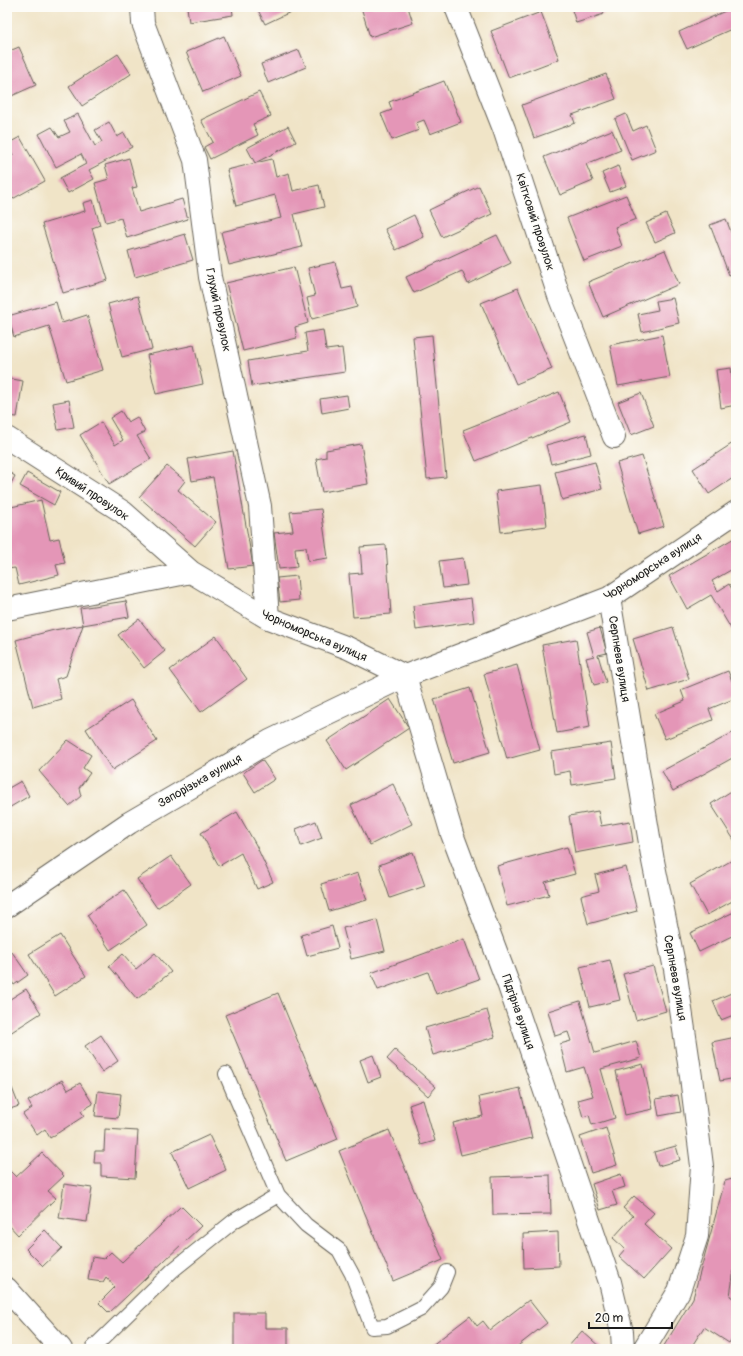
<svg xmlns="http://www.w3.org/2000/svg" width="743" height="1356" viewBox="0 0 743 1356" font-family="Pangolin,sans-serif">
  <rect width="100%" height="100%" fill="#fdfcf7"/>
  <filter id="ink" filterUnits="userSpaceOnUse"><feTurbulence type="fractalNoise" baseFrequency=".025" numOctaves="2"/><feDisplacementMap in="SourceGraphic" scale="8" xChannelSelector="R" yChannelSelector="G"/><feConvolveMatrix kernelMatrix="1 2 1 2 8 2 1 2 1" color-interpolation-filters="sRGB"/></filter>
  <filter id="wash" filterUnits="userSpaceOnUse"><feTurbulence type="fractalNoise" baseFrequency=".012" numOctaves="4" result="noise"/><feDisplacementMap in="SourceGraphic" scale="16" xChannelSelector="R" yChannelSelector="G"/><feGaussianBlur stdDeviation="0.9" result="paint"/><feColorMatrix in="noise" values="0 0 0 0 0 0 0 0 0 0 0 0 0 0 0 0 0 1.4 0 .05"/><feComposite in="paint" operator="in"/></filter>
  <g filter="url(#wash)">
    <rect width="100%" height="100%" fill="#f0e4c7"/>
    <g id="blocks">
      <path fill="#e496b7" d="M 187,7 L 232,7 L 233,15 L 189,22 Z
        M 265,7 L 301,7 L 265,24 L 258,10 Z
        M 361,7 L 408,7 L 413,23 L 370,37 Z
        M 571,7 L 601,7 L 604,14 L 576,23 Z
        M 734,7 L 736,7 L 736,27 L 687,49 L 679,32 Z
        M 541,12 L 559,59 L 509,78 L 491,31 Z
        M 224,36 L 241,76 L 203,92 L 186,52 Z
        M 19,47 L 36,85 L 7,98 L 7,52 Z
        M 299,50 L 306,67 L 268,83 L 261,64 Z
        M 118,54 L 131,74 L 82,106 L 69,86 Z
        M 606,74 L 616,99 L 572,115 L 575,123 L 534,138 L 522,105 Z
        M 444,81 L 461,122 L 430,134 L 424,120 L 416,123 L 419,130 L 392,140 L 381,114 L 392,110 L 389,102 Z
        M 259,92 L 271,116 L 253,124 L 258,135 L 210,159 L 204,147 L 213,142 L 201,120 Z
        M 78,114 L 95,146 L 102,142 L 95,130 L 109,122 L 117,137 L 124,133 L 132,147 L 89,170 L 94,179 L 68,193 L 60,178 L 86,164 L 81,154 L 56,167 L 39,134 L 52,127 L 59,137 L 70,132 L 64,121 Z
        M 626,114 L 633,131 L 646,125 L 656,150 L 632,160 L 615,119 Z
        M 288,126 L 296,142 L 255,163 L 247,148 Z
        M 612,130 L 621,150 L 586,164 L 593,181 L 560,195 L 544,157 Z
        M 20,137 L 45,181 L 7,202 L 7,158 L 13,155 L 7,144 Z
        M 129,158 L 137,187 L 132,188 L 139,212 L 182,199 L 188,219 L 127,238 L 121,218 L 106,222 L 95,183 L 109,179 L 105,165 Z
        M 272,159 L 276,177 L 289,173 L 293,191 L 319,185 L 324,207 L 294,214 L 302,247 L 229,265 L 221,232 L 281,218 L 275,195 L 236,206 L 227,170 Z
        M 618,166 L 626,186 L 610,192 L 602,173 Z
        M 479,186 L 492,214 L 442,237 L 429,210 Z
        M 626,195 L 636,219 L 615,227 L 622,246 L 584,261 L 567,218 Z
        M 93,200 L 100,225 L 92,228 L 108,280 L 63,293 L 42,224 L 85,211 L 83,203 Z
        M 666,214 L 675,233 L 655,242 L 646,223 Z
        M 414,215 L 424,237 L 396,250 L 385,229 Z
        M 726,219 L 736,245 L 736,272 L 729,275 L 710,225 Z
        M 185,234 L 193,260 L 135,277 L 128,251 Z
        M 497,235 L 511,263 L 468,284 L 462,271 L 414,293 L 406,277 Z
        M 665,250 L 679,284 L 603,317 L 588,282 Z
        M 335,262 L 342,289 L 352,287 L 357,307 L 312,319 L 307,298 L 315,296 L 308,268 Z
        M 294,267 L 308,323 L 295,327 L 297,338 L 243,351 L 226,283 Z
        M 518,288 L 552,369 L 516,384 L 481,303 Z
        M 138,296 L 152,349 L 122,357 L 108,304 Z
        M 673,298 L 679,323 L 642,332 L 638,314 L 658,310 L 656,301 Z
        M 56,302 L 62,323 L 87,315 L 103,370 L 66,381 L 49,326 L 14,337 L 8,316 Z
        M 323,330 L 326,350 L 342,348 L 345,372 L 252,386 L 248,361 L 308,351 L 305,333 Z
        M 432,335 L 446,477 L 427,479 L 413,337 Z
        M 662,335 L 670,377 L 618,386 L 610,345 Z
        M 194,345 L 203,384 L 156,394 L 147,355 Z
        M 731,368 L 736,405 L 721,408 L 716,370 Z
        M 7,378 L 23,381 L 17,417 L 7,416 Z
        M 559,392 L 571,422 L 476,461 L 463,430 Z
        M 641,393 L 654,426 L 631,435 L 618,402 Z
        M 347,395 L 349,408 L 322,413 L 320,399 Z
        M 69,400 L 74,427 L 58,430 L 53,403 Z
        M 121,411 L 128,422 L 137,417 L 145,432 L 137,436 L 151,459 L 109,484 L 80,435 L 101,422 L 115,445 L 123,440 L 110,418 Z
        M 586,434 L 591,454 L 551,464 L 546,445 Z
        M 736,441 L 736,476 L 709,494 L 693,469 Z
        M 361,444 L 368,484 L 322,492 L 316,459 L 326,457 L 326,450 Z
        M 233,451 L 253,566 L 229,569 L 213,477 L 192,481 L 188,459 Z
        M 642,456 L 664,526 L 638,534 L 617,463 Z
        M 595,462 L 602,489 L 562,500 L 555,472 Z
        M 167,466 L 185,481 L 178,490 L 216,522 L 195,546 L 139,497 Z
        M 7,471 L 15,476 L 7,491 Z
        M 27,473 L 60,492 L 54,505 L 20,486 Z
        M 542,485 L 547,526 L 501,532 L 496,491 Z
        M 41,500 L 50,540 L 59,538 L 65,563 L 56,565 L 59,575 L 19,585 L 15,568 L 7,569 L 7,508 Z
        M 321,509 L 328,558 L 308,561 L 306,547 L 295,548 L 297,567 L 279,569 L 274,533 L 293,531 L 290,512 Z
        M 736,537 L 736,567 L 712,581 L 718,591 L 729,584 L 736,596 L 736,637 L 711,595 L 687,609 L 669,576 Z
        M 386,545 L 391,614 L 353,617 L 349,574 L 362,573 L 360,547 Z
        M 463,558 L 467,585 L 443,588 L 439,561 Z
        M 297,576 L 299,600 L 280,602 L 277,578 Z
        M 471,598 L 474,622 L 416,630 L 413,606 Z
        M 126,601 L 129,617 L 83,625 L 80,608 Z
        M 139,619 L 165,651 L 144,668 L 118,635 Z
        M 83,625 L 66,676 L 56,679 L 61,699 L 33,707 L 16,640 L 54,630 Z
        M 673,627 L 689,679 L 649,691 L 633,639 Z
        M 600,628 L 607,653 L 598,655 L 606,682 L 594,685 L 586,658 L 594,656 L 587,632 Z
        M 216,636 L 247,679 L 201,712 L 170,670 Z
        M 576,639 L 590,727 L 557,733 L 542,645 Z
        M 517,665 L 540,750 L 507,759 L 484,674 Z
        M 728,671 L 736,691 L 736,698 L 709,709 L 713,720 L 665,739 L 654,714 L 685,701 L 681,690 Z
        M 470,688 L 490,752 L 453,763 L 434,699 Z
        M 390,699 L 409,728 L 346,770 L 327,741 Z
        M 131,700 L 157,741 L 112,770 L 86,729 Z
        M 736,731 L 736,756 L 673,791 L 662,771 Z
        M 68,740 L 91,755 L 83,768 L 90,773 L 79,788 L 81,796 L 69,806 L 39,771 Z
        M 611,743 L 616,778 L 572,785 L 570,771 L 554,774 L 551,752 Z
        M 262,760 L 275,779 L 255,792 L 243,773 Z
        M 21,781 L 29,796 L 7,809 L 7,789 Z
        M 393,784 L 412,824 L 370,845 L 351,805 Z
        M 736,788 L 736,843 L 711,804 Z
        M 598,811 L 601,826 L 630,821 L 633,842 L 575,853 L 569,816 Z
        M 237,812 L 256,845 L 273,882 L 257,889 L 241,853 L 219,866 L 201,833 Z
        M 316,821 L 322,838 L 301,846 L 296,829 Z
        M 567,847 L 575,874 L 545,882 L 549,895 L 507,906 L 497,866 Z
        M 413,852 L 425,886 L 390,898 L 379,865 Z
        M 171,856 L 191,884 L 157,908 L 137,879 Z
        M 736,858 L 736,899 L 707,915 L 690,884 Z
        M 626,867 L 637,911 L 588,924 L 581,896 L 599,891 L 595,875 Z
        M 358,873 L 367,900 L 329,911 L 321,884 Z
        M 124,890 L 147,925 L 110,950 L 87,915 Z
        M 734,912 L 736,916 L 736,934 L 699,952 L 690,933 Z
        M 377,920 L 385,951 L 351,959 L 343,928 Z
        M 332,926 L 338,948 L 307,956 L 301,935 Z
        M 60,935 L 86,976 L 55,996 L 29,954 Z
        M 464,939 L 479,979 L 436,994 L 428,972 L 378,990 L 371,973 Z
        M 12,952 L 28,975 L 14,985 L 7,974 L 7,955 Z
        M 155,953 L 171,972 L 137,999 L 109,966 L 123,954 L 136,969 Z
        M 610,960 L 620,1000 L 590,1007 L 580,967 Z
        M 653,966 L 666,1011 L 636,1020 L 623,974 Z
        M 26,989 L 41,1013 L 7,1035 L 7,1001 Z
        M 736,991 L 736,1014 L 721,1020 L 713,1001 Z
        M 278,993 L 338,1139 L 286,1161 L 225,1015 Z
        M 580,1001 L 595,1053 L 636,1041 L 641,1058 L 601,1069 L 615,1118 L 592,1125 L 589,1115 L 583,1117 L 578,1100 L 593,1096 L 584,1067 L 567,1072 L 560,1044 L 571,1041 L 568,1032 L 555,1036 L 548,1011 Z
        M 487,1010 L 495,1037 L 433,1055 L 425,1028 Z
        M 101,1035 L 118,1061 L 102,1072 L 85,1046 Z
        M 736,1037 L 736,1078 L 720,1081 L 712,1042 Z
        M 395,1050 L 436,1087 L 428,1096 L 387,1059 Z
        M 373,1055 L 381,1077 L 368,1082 L 360,1060 Z
        M 643,1064 L 653,1109 L 625,1115 L 616,1071 Z
        M 62,1080 L 68,1090 L 80,1083 L 93,1104 L 81,1111 L 84,1116 L 50,1138 L 45,1129 L 37,1135 L 23,1114 L 32,1108 L 28,1101 Z
        M 12,1088 L 19,1106 L 7,1110 L 7,1090 Z
        M 520,1088 L 532,1138 L 461,1155 L 453,1123 L 483,1116 L 479,1097 Z
        M 98,1091 L 121,1094 L 118,1118 L 95,1116 Z
        M 678,1095 L 681,1112 L 659,1116 L 656,1099 Z
        M 423,1100 L 435,1141 L 421,1145 L 409,1105 Z
        M 606,1128 L 617,1165 L 591,1173 L 580,1137 Z
        M 105,1129 L 138,1131 L 135,1178 L 101,1176 L 101,1163 L 94,1163 L 95,1151 L 104,1151 Z
        M 389,1130 L 443,1260 L 393,1281 L 339,1151 Z
        M 209,1135 L 226,1170 L 189,1188 L 172,1152 Z
        M 676,1146 L 680,1160 L 658,1166 L 654,1152 Z
        M 42,1153 L 64,1176 L 48,1191 L 56,1198 L 18,1235 L 7,1223 L 7,1168 L 16,1177 Z
        M 621,1174 L 625,1187 L 612,1191 L 617,1205 L 600,1210 L 592,1184 Z
        M 550,1175 L 551,1214 L 493,1215 L 492,1177 Z
        M 736,1178 L 736,1256 L 730,1296 L 736,1300 L 736,1332 L 729,1343 L 704,1327 L 690,1349 L 662,1349 L 693,1298 L 725,1181 Z
        M 64,1184 L 92,1188 L 87,1222 L 59,1218 Z
        M 634,1196 L 654,1213 L 644,1224 L 671,1249 L 644,1279 L 619,1256 L 625,1249 L 613,1238 L 633,1216 L 623,1208 Z
        M 181,1206 L 201,1226 L 109,1313 L 99,1303 L 115,1287 L 106,1277 L 103,1282 L 88,1280 L 92,1257 L 104,1259 L 111,1252 L 122,1262 Z
        M 45,1230 L 62,1248 L 43,1266 L 26,1249 Z
        M 558,1232 L 559,1266 L 524,1268 L 523,1234 Z
        M 529,1300 L 547,1323 L 514,1349 L 427,1349 L 470,1316 L 477,1326 L 483,1321 L 490,1330 Z
        M 234,1313 L 265,1313 L 265,1328 L 288,1328 L 288,1349 L 234,1349 Z
        M 582,1331 L 601,1348 L 601,1349 L 570,1349 L 568,1347 Z"/>
    </g>
  </g>
  <g filter="url(#ink)">
    <use href="#blocks" fill-opacity="0" stroke="#666258" stroke-width="1"/>
    <g fill="none" stroke-linecap="round" stroke-linejoin="round">
      <g stroke="#666258" stroke-width="16">
        <path id="lane" d="M 226,1074 L 278,1195 L 306,1225 L 339,1250 L 352,1274 L 372,1327 L 387,1326 L 421,1309 L 441,1287 L 447,1272
          M 92,1349 L 173,1270 L 234,1221 L 278,1195"/>
      </g>
      <g stroke="#666258" stroke-width="24">
        <path id="street" d="M 142,7 L 143,23 L 195,160 L 210,277 L 260,506 L 268,618
          M 456,7 L 504,129 L 559,296 L 614,437
          M 7,438 L 123,512 L 191,572
          M 609,598 L 653,861 L 675,969 L 691,1077 L 702,1166 L 697,1236 L 679,1291 L 644,1349
          M 7,609 L 191,572 L 268,618 L 348,648 L 405,676 L 609,598 L 736,512
          M 7,906 L 129,823 L 270,741 L 405,676 L 452,834 L 509,986 L 610,1282 L 622,1332 L 623,1349
          M 7,1289 L 61,1349"/>
      </g>
      <use href="#lane" stroke="#fff" stroke-width="14"/>
      <use href="#street" stroke="#fff" stroke-width="22"/>
    </g>
  </g>
  <g text-anchor="middle" dominant-baseline="central" stroke-width="3" stroke-linejoin="round" paint-order="stroke">
    <g font-size="12" fill="#1c1c1c" stroke="#fdfcf7">
      <text transform="translate(535 222) rotate(72)">Квітковий провулок</text>
      <text transform="translate(218 310) rotate(78)">Глухий провулок</text>
      <text transform="translate(92 494) rotate(34)">Кривий провулок</text>
      <text transform="translate(653 567) rotate(-33)">Чорноморська вулиця</text>
      <text transform="translate(314 636) rotate(23)">Чорноморська вулиця</text>
      <text transform="translate(619 659) rotate(81)">Серпнева вулиця</text>
      <text transform="translate(200 781) rotate(-30)">Запорізька вулиця</text>
      <text transform="translate(675 978) rotate(80)">Серпнева вулиця</text>
      <text transform="translate(518 1012) rotate(71)">Підгірна вулиця</text>
    </g>
  </g>
  <rect width="743" height="1356" fill="none" stroke="#fdfcf7" stroke-width="24"/>
  <path d="M589 1322v6h83v-6" fill="none" stroke="#1c1c1c" stroke-width="2"/>
  <text x="595" y="1322" font-size="12" fill="#1c1c1c" stroke="#fdfcf7" stroke-width="3" paint-order="stroke">20 m</text>
</svg>
